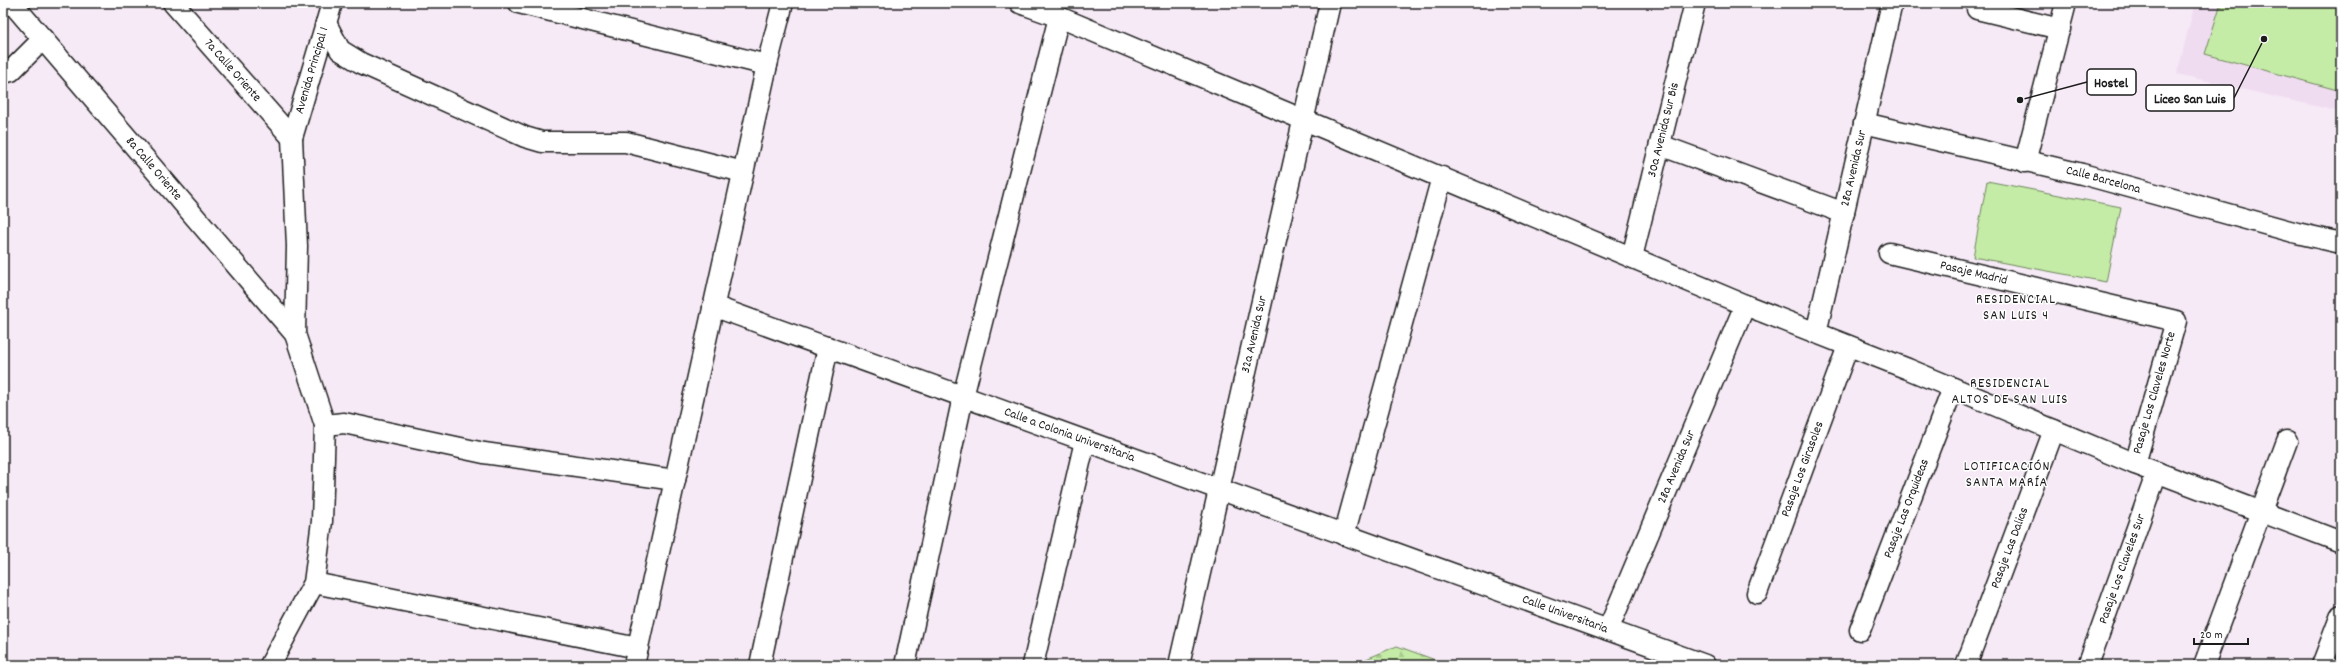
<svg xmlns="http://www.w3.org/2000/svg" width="2344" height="668" viewBox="0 0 2344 668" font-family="Dekko,sans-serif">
  <defs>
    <pattern id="forest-firs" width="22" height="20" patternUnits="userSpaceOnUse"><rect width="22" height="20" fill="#c4eca6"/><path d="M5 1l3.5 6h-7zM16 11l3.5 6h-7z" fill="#a8ca8e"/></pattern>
  </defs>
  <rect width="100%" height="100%" fill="#f6eaf6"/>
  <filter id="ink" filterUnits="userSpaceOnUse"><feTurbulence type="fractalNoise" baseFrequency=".025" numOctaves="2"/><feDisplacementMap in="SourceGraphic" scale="8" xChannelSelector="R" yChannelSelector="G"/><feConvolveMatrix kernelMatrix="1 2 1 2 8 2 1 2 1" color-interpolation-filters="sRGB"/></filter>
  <g filter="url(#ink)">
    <path fill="#f0dcf0" d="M 2195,3 L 2341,3 L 2341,112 L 2177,74 Z"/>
    <path fill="url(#forest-firs)" stroke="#708461" d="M 1397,646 L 1449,665 L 1352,665 Z"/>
    <path fill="#c4eca6" stroke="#708461" d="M 2221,3 L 2341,3 L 2341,91 L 2205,54 Z
      M 1987,181 L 2121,207 L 2106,282 L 1973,257 Z"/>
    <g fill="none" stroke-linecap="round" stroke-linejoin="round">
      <g stroke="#1c1c1c" stroke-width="23">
        <g id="street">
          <path id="s1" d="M 12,3 L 295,334"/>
          <path id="s2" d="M 173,3 L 292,138"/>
          <path d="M 519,3 L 767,65"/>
          <path d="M 1020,3 L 1059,17 L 1745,305 L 1908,369 L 2135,464 L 2341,542"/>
          <path d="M 1977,9 L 2060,29"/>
          <path d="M 326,23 L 340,50 L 361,63 L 525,137 L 542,142 L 626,142 L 743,172"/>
          <path d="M 3,73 L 11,71 L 43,39"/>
          <path id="s3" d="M 1864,123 L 2082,174 L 2297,233 L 2341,243"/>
          <path d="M 1660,145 L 1844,213"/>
          <path d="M 2025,162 L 2066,3"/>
          <path id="s4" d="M 1889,253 L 2176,321 L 2135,464"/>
          <path id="s5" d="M 1632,257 L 1695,3"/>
          <path id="s6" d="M 713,306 L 1705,665"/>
          <path id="s7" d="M 1816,333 L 1892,3"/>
          <path d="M 325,425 L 344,423 L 484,453 L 675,480"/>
          <path d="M 1344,535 L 1442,177"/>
          <path d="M 314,583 L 638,648"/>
          <path id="s8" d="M 1757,593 L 1848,346"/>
          <path id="s9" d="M 1608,630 L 1745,305"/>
          <path id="s10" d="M 1860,630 L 1953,388"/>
          <path id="s11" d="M 270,665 L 314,583 L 322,521 L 325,425 L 295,334 L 297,246 L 292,138 L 332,3"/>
          <path d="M 634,665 L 767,65 L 783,3"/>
          <path d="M 760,665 L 828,347"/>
          <path d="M 905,665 L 963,397 L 1059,17"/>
          <path d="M 1033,665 L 1085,441"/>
          <path id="s12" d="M 1179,665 L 1330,3"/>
          <path id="s13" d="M 1966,665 L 2054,430"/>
          <path id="s14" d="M 2088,665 L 2157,472"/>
          <path d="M 2204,665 L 2287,441"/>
          <path d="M 2322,665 L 2341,615"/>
        </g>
      </g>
      <use href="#street" stroke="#fff" stroke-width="20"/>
    </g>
  </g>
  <g text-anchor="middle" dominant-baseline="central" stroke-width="3" stroke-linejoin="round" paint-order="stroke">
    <g font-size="13" fill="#1c1c1c" stroke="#fff">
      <text stroke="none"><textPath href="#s2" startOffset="90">7a Calle Oriente</textPath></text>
      <text stroke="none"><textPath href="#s11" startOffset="614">Avenida Principal 1</textPath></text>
      <text stroke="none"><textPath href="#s5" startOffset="131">30a Avenida Sur Bis</textPath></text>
      <text stroke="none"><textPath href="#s1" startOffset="218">8a Calle Oriente</textPath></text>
      <text stroke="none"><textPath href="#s7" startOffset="169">28a Avenida Sur</textPath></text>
      <text stroke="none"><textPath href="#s3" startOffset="246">Calle Barcelona</textPath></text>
      <text stroke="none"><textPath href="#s4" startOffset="87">Pasaje Madrid</textPath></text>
      <text stroke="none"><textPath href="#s12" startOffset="339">32a Avenida Sur</textPath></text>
      <text transform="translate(2155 393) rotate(-74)">Pasaje Los Claveles Norte</text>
      <text stroke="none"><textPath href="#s6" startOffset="379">Calle a Colonia Universitaria</textPath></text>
      <text stroke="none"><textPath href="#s9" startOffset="177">28a Avenida Sur</textPath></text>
      <text stroke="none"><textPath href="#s8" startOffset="132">Pasaje Los Girasoles</textPath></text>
      <text stroke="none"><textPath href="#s10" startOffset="130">Pasaje Las Orquideas</textPath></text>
      <text stroke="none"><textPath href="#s13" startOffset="125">Pasaje Las Dalias</textPath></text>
      <text stroke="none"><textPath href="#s14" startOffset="102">Pasaje Los Claveles Sur</textPath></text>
      <text stroke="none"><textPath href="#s6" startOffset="906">Calle Universitaria</textPath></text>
    </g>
    <g font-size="14" letter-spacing="1" fill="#1c1c1c" stroke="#fff">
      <text x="2016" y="300">RESIDENCIAL<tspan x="2016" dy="16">SAN LUIS 4</tspan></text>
      <text x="2010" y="384">RESIDENCIAL<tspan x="2010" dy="16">ALTOS DE SAN LUIS</tspan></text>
      <text x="2007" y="467">LOTIFICACIÓN<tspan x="2007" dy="16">SANTA MARÍA</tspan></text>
    </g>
  </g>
  <path fill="none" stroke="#1c1c1c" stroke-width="1.5" d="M2020 100L2087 82M2264 39L2234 98"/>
  <g fill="#1c1c1c" stroke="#fff" stroke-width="1.5">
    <circle cx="2020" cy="100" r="4"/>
    <circle cx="2264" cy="39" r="4"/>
  </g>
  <g fill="#fff" stroke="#1c1c1c" stroke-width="1.5">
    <rect x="2087" y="69" width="49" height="26" rx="4"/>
    <rect x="2146" y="85" width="88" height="26" rx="4"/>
  </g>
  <g font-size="14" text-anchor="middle" font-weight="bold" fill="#1c1c1c">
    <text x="2111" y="87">Hostel</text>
    <text x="2190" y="103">Liceo San Luis</text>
  </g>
  <rect width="2344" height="668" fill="none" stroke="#fff" stroke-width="16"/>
  <rect x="8" y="8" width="2328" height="652" fill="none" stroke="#1c1c1c" stroke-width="1.5" filter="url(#ink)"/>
  <path d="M2194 638v6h54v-6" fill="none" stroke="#1c1c1c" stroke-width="2"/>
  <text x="2200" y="638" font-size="12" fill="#1c1c1c" stroke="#ffffff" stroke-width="3" paint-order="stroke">20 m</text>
</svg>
